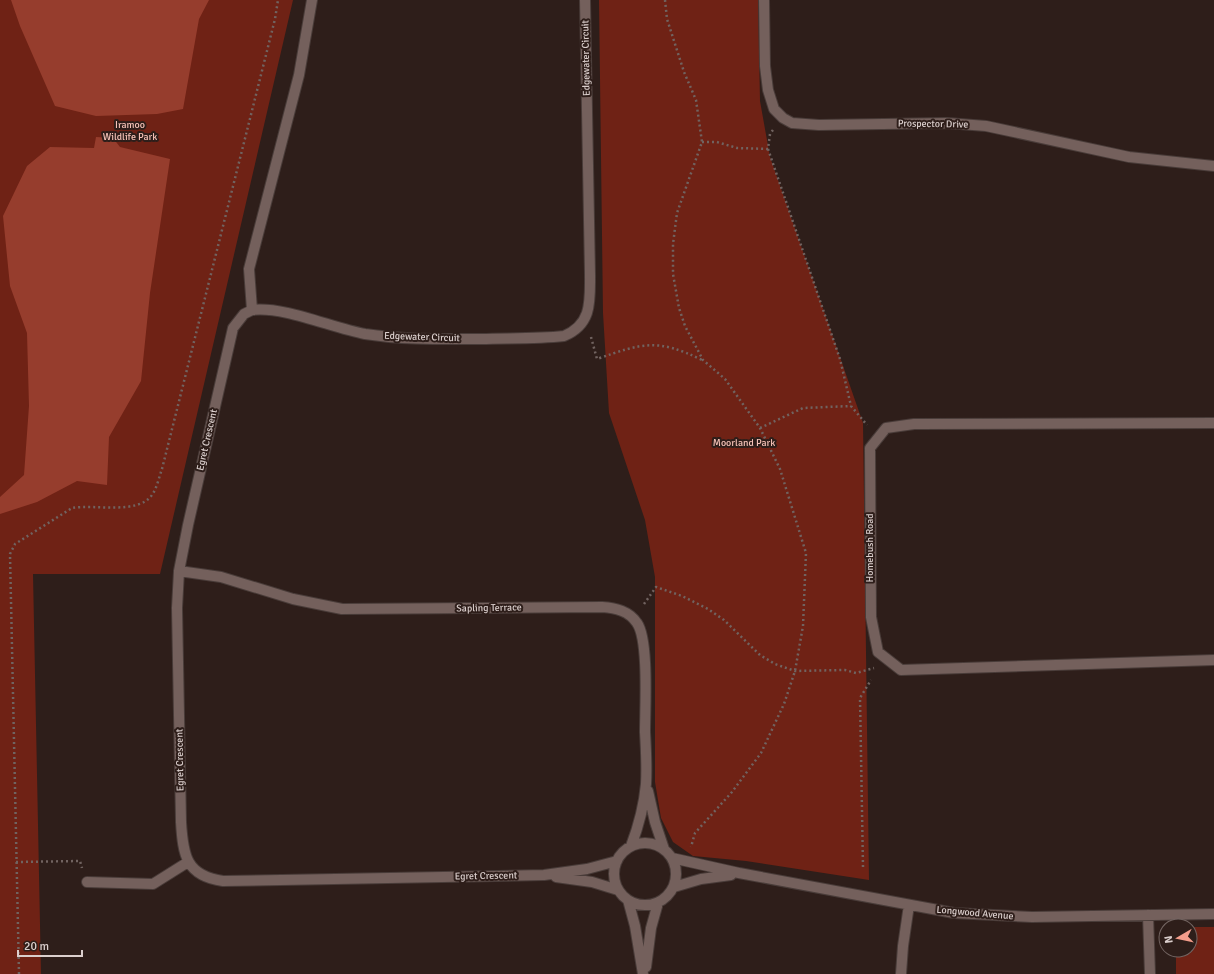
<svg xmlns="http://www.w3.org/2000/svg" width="1214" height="974" viewBox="0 0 1214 974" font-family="Signika,sans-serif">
  <rect width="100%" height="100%" fill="#2e1e1a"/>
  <path fill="#6f2215" d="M 0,0 L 293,0 L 160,574 L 33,574 L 41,974 L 0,974 Z
    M 599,0 L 758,0 L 760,101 L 770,157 L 863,423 L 869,880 L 746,861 L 693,856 L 673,842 L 661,818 L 655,782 L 655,577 L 645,520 L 609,413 L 603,313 Z
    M 1190,927 L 1214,927 L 1214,974 L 1176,974 L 1176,950 L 1190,950 Z"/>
  <path fill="#963d2d" d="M 11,0 L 209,0 L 199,19 L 183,109 L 157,114 L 96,116 L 55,106 L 20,26 Z
    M 96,137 L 113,138 L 120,147 L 170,159 L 150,293 L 141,381 L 109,437 L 107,485 L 77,481 L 37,502 L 0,514 L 0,497 L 24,475 L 29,406 L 27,333 L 10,286 L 3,216 L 27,166 L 50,147 L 94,148 Z"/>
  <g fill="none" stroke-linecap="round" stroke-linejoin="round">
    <g stroke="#493c39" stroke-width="12">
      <path id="minor" d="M 312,0 L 299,75 L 249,269 L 252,310 C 284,306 332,328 365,334 C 404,340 442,339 481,339 C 509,338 536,339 564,336 C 592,324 590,302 590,275 L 585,0
        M 764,0 L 765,66 L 768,90 L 774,109 L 783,118 L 792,123 L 819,125 L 947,123 L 986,126 L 1129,157 L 1214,166
        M 252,310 L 244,314 L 233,328 L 188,525 L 179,571 L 177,608 L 181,822 C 183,855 186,876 223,881 L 544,875 L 587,869 L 617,861
        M 1214,423 L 914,424 L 886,428 L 870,448 L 871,617 L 878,652 L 901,670 L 1214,660
        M 179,571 L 221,577 L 293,599 L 342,609 L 602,607 C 616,608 629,611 637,623 C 649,640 645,708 645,732 C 646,749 647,767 646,784 C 644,806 639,825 631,846
        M 648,791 L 655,822 L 664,849
        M614 874a31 31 0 1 1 62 0a31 31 0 1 1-62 0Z
        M 672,858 L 739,873 L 954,913 L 1032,917 L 1214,914
        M 556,877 L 592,882 L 618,890
        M 87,882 L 153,884 L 188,862
        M 674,887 L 701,879 L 731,875
        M 628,900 L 635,926 L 643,974
        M 1148,915 L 1150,974
        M 646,967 L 651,928 L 658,903
        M 901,974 L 903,946 L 909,905"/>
    </g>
    <path stroke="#716360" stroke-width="2.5" stroke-dasharray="2 3" stroke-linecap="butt" d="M 665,0 L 667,19 L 684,72 L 696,100 L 702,142 L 677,213 L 673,244 L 673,274 L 679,308 L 685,326 L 703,360 L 725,379 L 760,428 L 780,469 L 806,553 L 803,626 L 795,671 L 784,704 L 761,753 L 732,792 L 695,833 L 691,847
      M 702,142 L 717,142 L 737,148 L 768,149 L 770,134 L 773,130
      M 768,149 L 840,359 L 851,406 L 867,425
      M 591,337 L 597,359 C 643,343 657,338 702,360
      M 760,428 L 803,408 L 851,406
      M 644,604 L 656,587 L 682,596 L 708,609 L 724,620 L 760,655 L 775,664 L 795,671 L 845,670 L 856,673 L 874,668
      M 16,862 L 80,861 L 82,868
      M 863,867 L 860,698 L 871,680
      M 19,974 L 10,554 L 15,544 L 72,508 C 95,504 138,515 152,495 C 157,488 159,477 162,469 L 275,19 L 278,0"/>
    <use href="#minor" stroke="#74605c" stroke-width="10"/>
  </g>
  <g text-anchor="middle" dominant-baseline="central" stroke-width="4" stroke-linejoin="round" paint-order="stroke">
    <g font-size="10" fill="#dbcfcd" stroke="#2e1e1a">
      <text transform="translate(586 58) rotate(-91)">Edgewater Circuit</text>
      <text transform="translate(933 124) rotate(1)">Prospector Drive</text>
      <text transform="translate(422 337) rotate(2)">Edgewater Circuit</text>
      <text transform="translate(207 440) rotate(-77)">Egret Crescent</text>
      <text transform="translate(870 548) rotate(-90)">Homebush Road</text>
      <text transform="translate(489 608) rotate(-1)">Sapling Terrace</text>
      <text transform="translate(180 760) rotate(-91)">Egret Crescent</text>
      <text transform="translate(486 876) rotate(-1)">Egret Crescent</text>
      <text transform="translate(975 913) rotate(5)">Longwood Avenue</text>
    </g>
    <g font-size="10" fill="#f7c3b8" stroke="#2e1e1a">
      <text x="130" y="125">Iramoo<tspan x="130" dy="12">Wildlife Park</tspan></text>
      <text x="744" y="443">Moorland Park</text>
    </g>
  </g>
  <g transform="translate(1178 938) rotate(261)"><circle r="19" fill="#2e1e1a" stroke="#736562"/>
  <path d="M0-3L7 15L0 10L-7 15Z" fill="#f49d8b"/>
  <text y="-6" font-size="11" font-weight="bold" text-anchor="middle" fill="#dbcfcd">N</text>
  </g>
  <path d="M18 950v6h64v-6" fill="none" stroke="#dbcfcd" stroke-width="2"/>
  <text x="24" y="950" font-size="12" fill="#dbcfcd" stroke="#2e1e1a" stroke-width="3" paint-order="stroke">20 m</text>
</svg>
